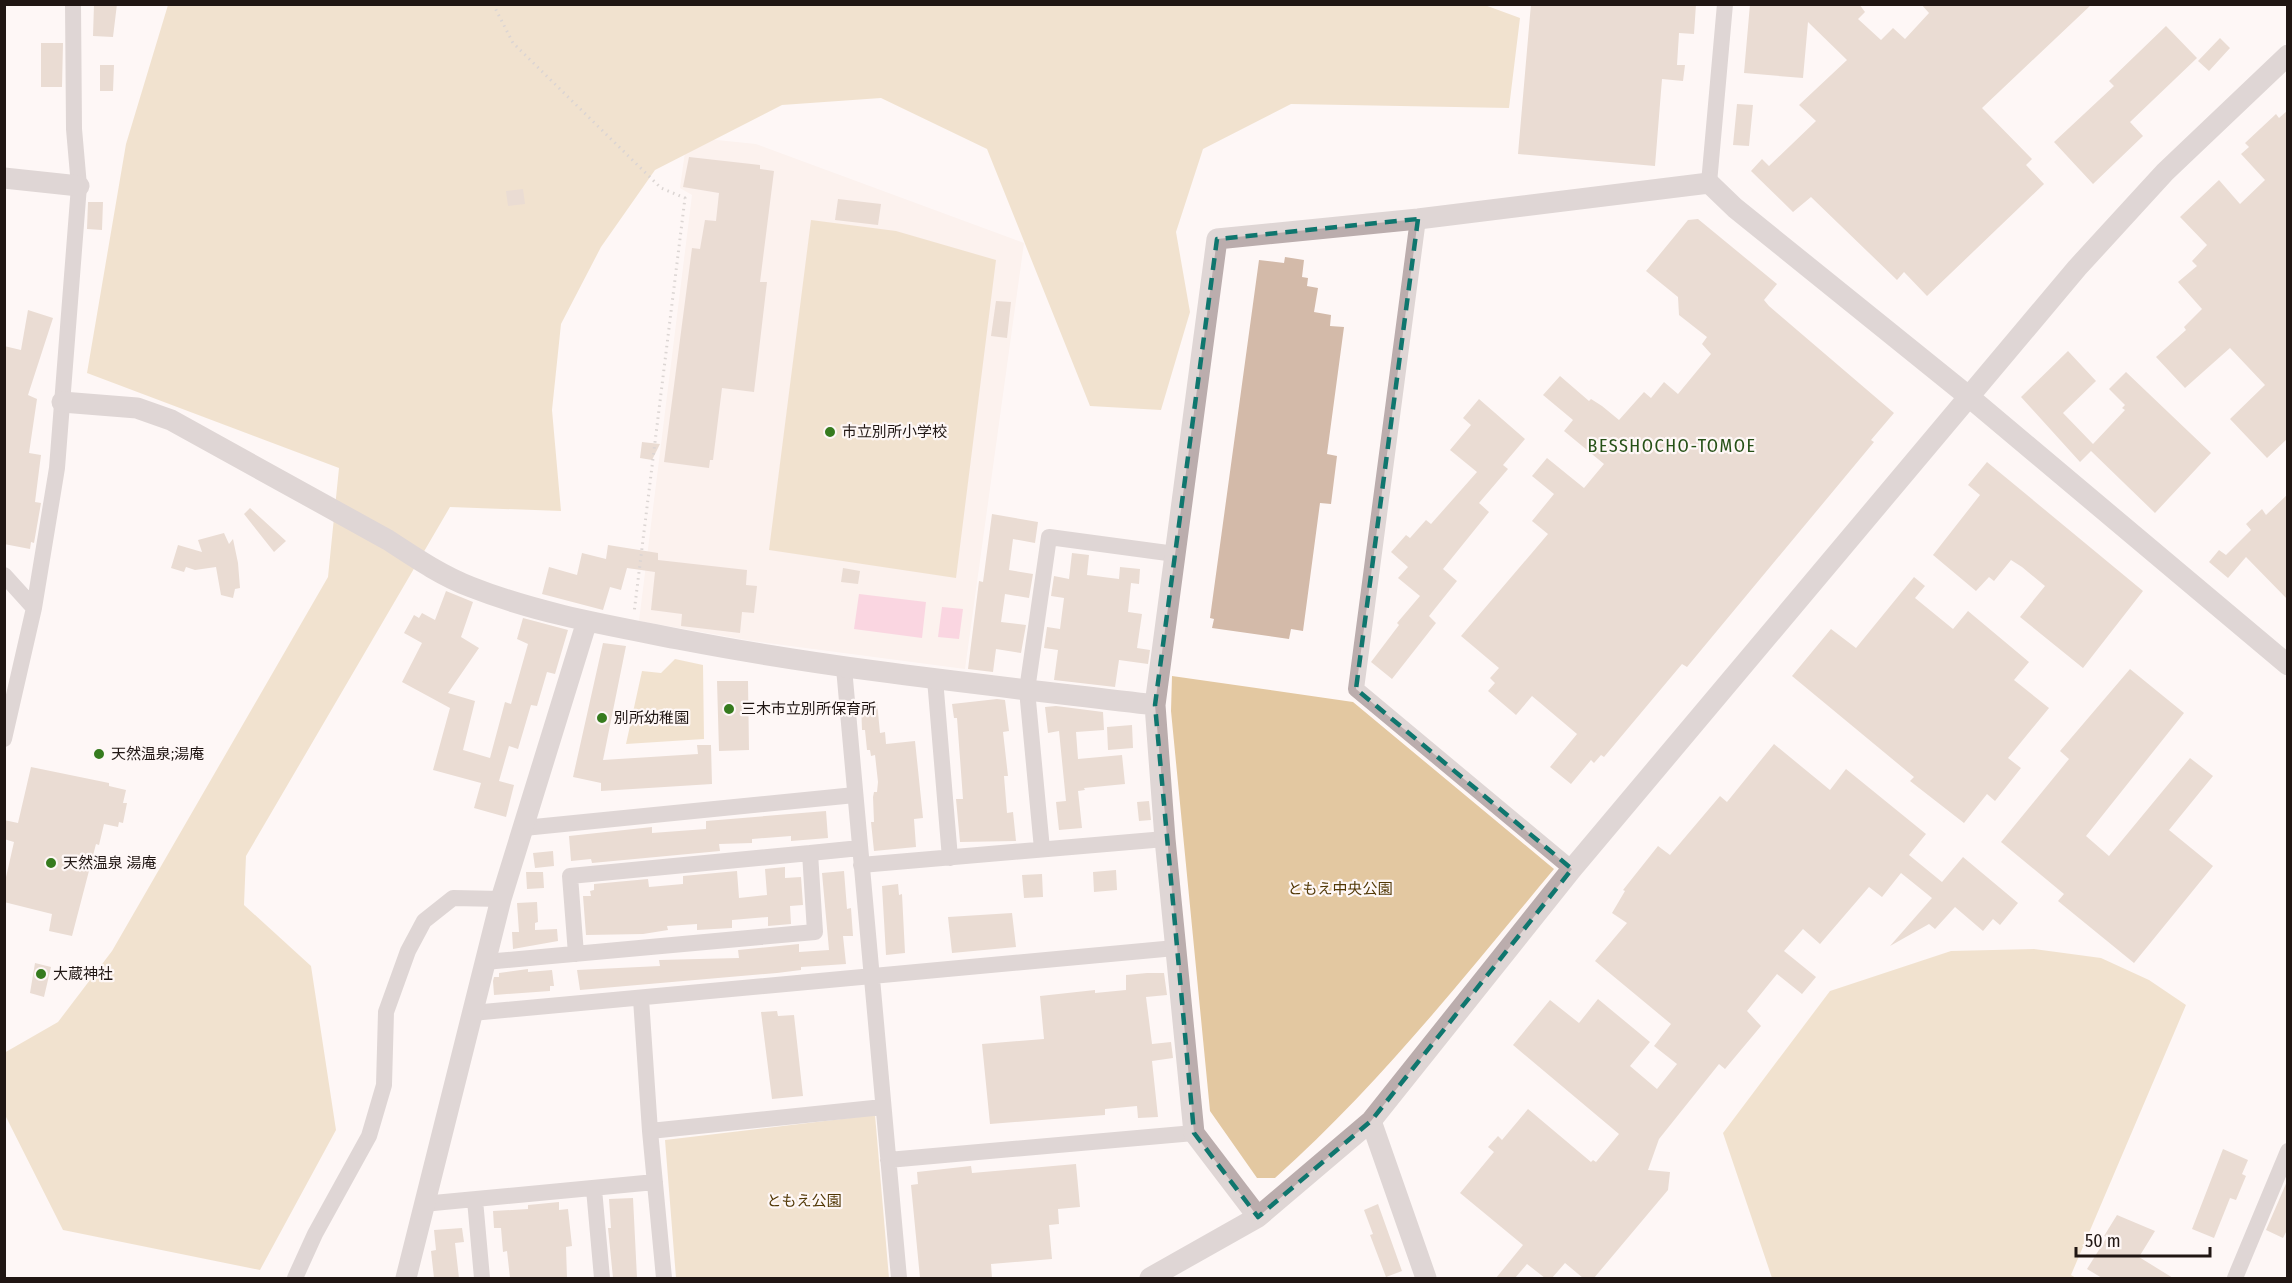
<svg xmlns="http://www.w3.org/2000/svg" width="2292" height="1283" viewBox="0 0 2292 1283" font-family="'Fira Sans Condensed','Noto Sans JP',sans-serif">
  <rect width="100%" height="100%" fill="#fef7f6"/>
  <path fill="#faeae5" d="M 687,137 L 756,144 L 1024,243 L 965,669 L 752,641 L 639,621 L 692,195 L 680,188 Z"/>
  <path fill="#e3c8a1" d="M 1482,4 L 1520,18 L 1509,108 L 1291,104 L 1203,149 L 1176,232 L 1190,312 L 1161,410 L 1090,406 L 987,149 L 881,98 L 782,105 L 655,170 L 601,247 L 561,324 L 552,410 L 561,511 L 450,507 L 246,856 L 244,905 L 311,966 L 336,1130 L 260,1270 L 63,1230 L 5,1115 L 4,1053 L 58,1022 L 112,951 L 328,577 L 339,468 L 87,373 L 126,144 L 168,5 Z
    M 811,220 L 896,231 L 996,260 L 956,578 L 769,550 Z
    M 675,659 L 703,665 L 704,739 L 626,744 L 642,671 L 661,673 Z
    M 1172,676 L 1353,702 L 1554,869 C 1464,977 1380,1084 1275,1178 L 1257,1178 L 1210,1111 L 1171,711 Z
    M 2034,949 L 2101,958 L 2149,980 L 2186,1005 L 2071,1275 L 2076,1278 L 1772,1278 L 1723,1133 L 1830,991 L 1951,951 Z
    M 875,1115 L 889,1278 L 676,1278 L 665,1140 Z"/>
  <path fill="#f5aec7" d="M 859,594 L 926,602 L 922,638 L 854,629 Z
    M 942,607 L 963,609 L 959,639 L 938,637 Z"/>
  <path fill="#d3baa9" d="M 94,4 L 117,4 L 113,37 L 93,36 Z
    M 1531,4 L 1696,4 L 1694,34 L 1679,33 L 1677,65 L 1685,65 L 1683,81 L 1662,79 L 1655,166 L 1518,154 Z
    M 1750,4 L 1859,4 L 1865,12 L 1858,19 L 1881,40 L 1893,28 L 1905,39 L 1929,13 L 1921,4 L 2092,4 L 1982,108 L 2032,159 L 2026,165 L 2044,184 L 1927,296 L 1904,272 L 1897,280 L 1811,197 L 1793,212 L 1751,171 L 1762,159 L 1769,166 L 1816,121 L 1799,105 L 1847,60 L 1808,22 L 1803,78 L 1744,73 Z
    M 2166,26 L 2197,58 L 2130,122 L 2143,136 L 2093,184 L 2054,142 L 2114,86 L 2109,81 Z
    M 2220,38 L 2230,48 L 2209,71 L 2198,61 Z
    M 41,43 L 63,43 L 62,87 L 41,87 Z
    M 100,65 L 114,65 L 113,91 L 100,91 Z
    M 1737,104 L 1753,105 L 1749,146 L 1733,145 Z
    M 2288,110 L 2288,438 L 2267,458 L 2230,419 L 2265,385 L 2230,348 L 2185,388 L 2156,357 L 2186,330 L 2184,327 L 2202,309 L 2178,282 L 2197,266 L 2192,261 L 2207,245 L 2180,217 L 2219,180 L 2240,204 L 2265,180 L 2241,154 L 2249,147 L 2245,143 L 2276,114 L 2279,118 Z
    M 689,157 L 760,165 L 760,169 L 774,171 L 760,282 L 767,282 L 754,392 L 722,388 L 713,460 L 710,460 L 709,468 L 664,462 L 692,248 L 700,249 L 705,220 L 716,221 L 719,193 L 683,187 Z
    M 523,189 L 525,204 L 508,206 L 506,191 Z
    M 838,199 L 881,204 L 878,225 L 835,220 Z
    M 88,202 L 103,202 L 102,230 L 87,229 Z
    M 1698,219 L 1777,284 L 1764,300 L 1769,306 L 1894,413 L 1871,440 L 1874,442 L 1687,667 L 1682,664 L 1604,757 L 1601,755 L 1594,763 L 1591,760 L 1571,784 L 1550,767 L 1577,734 L 1532,696 L 1516,715 L 1488,691 L 1495,683 L 1490,678 L 1499,668 L 1461,636 L 1548,534 L 1532,521 L 1554,494 L 1532,476 L 1547,458 L 1584,488 L 1604,464 L 1564,431 L 1573,420 L 1543,395 L 1560,376 L 1589,401 L 1591,399 L 1602,406 L 1619,420 L 1644,392 L 1651,398 L 1664,382 L 1678,394 L 1711,354 L 1702,344 L 1707,337 L 1679,315 L 1678,297 L 1646,271 L 1688,220 Z
    M 1285,257 L 1304,260 L 1302,277 L 1308,278 L 1307,286 L 1318,288 L 1314,312 L 1331,315 L 1330,326 L 1344,327 L 1327,454 L 1337,456 L 1331,504 L 1320,503 L 1303,631 L 1291,629 L 1289,639 L 1212,628 L 1214,619 L 1210,618 L 1259,260 L 1284,263 Z
    M 996,301 L 1011,302 L 1007,338 L 991,336 Z
    M 28,310 L 53,318 L 28,395 L 37,399 L 29,453 L 41,455 L 35,502 L 41,503 L 34,543 L 31,542 L 30,549 L 4,544 L 4,346 L 21,350 Z
    M 2068,351 L 2096,381 L 2063,413 L 2093,444 L 2125,410 L 2122,408 L 2125,405 L 2109,389 L 2126,372 L 2211,453 L 2155,513 L 2091,451 L 2080,462 L 2021,397 Z
    M 1479,399 L 1525,439 L 1503,465 L 1508,469 L 1479,503 L 1489,512 L 1443,569 L 1457,581 L 1429,616 L 1436,623 L 1392,679 L 1371,662 L 1399,625 L 1397,623 L 1420,596 L 1398,578 L 1408,567 L 1391,552 L 1406,535 L 1410,538 L 1426,520 L 1431,524 L 1477,472 L 1450,450 L 1471,425 L 1463,418 Z
    M 642,442 L 660,444 L 652,460 L 640,458 Z
    M 1987,462 L 2143,591 L 2083,668 L 2020,617 L 2045,586 L 2022,567 L 2011,560 L 1994,581 L 1989,577 L 1976,591 L 1933,555 L 1980,495 L 1968,485 Z
    M 2288,494 L 2288,600 L 2246,557 L 2228,578 L 2209,562 L 2219,550 L 2226,555 L 2251,530 L 2246,524 L 2262,509 L 2266,515 Z
    M 250,508 L 286,541 L 274,552 L 244,514 Z
    M 992,514 L 1038,522 L 1035,543 L 1013,539 L 1009,570 L 1033,574 L 1029,598 L 1005,594 L 1001,622 L 1026,625 L 1021,653 L 996,649 L 993,672 L 968,669 L 979,581 L 983,582 Z
    M 224,533 L 229,544 L 233,539 L 238,563 L 240,588 L 235,589 L 233,598 L 221,595 L 216,567 L 195,570 L 186,567 L 184,572 L 171,568 L 178,545 L 202,552 L 198,540 Z
    M 608,545 L 658,553 L 658,560 L 747,570 L 746,585 L 757,586 L 754,613 L 742,612 L 740,633 L 681,626 L 682,614 L 651,610 L 655,572 L 627,568 L 621,590 L 610,587 L 603,610 L 542,594 L 549,567 L 577,575 L 582,553 L 606,559 Z
    M 1072,553 L 1089,555 L 1087,575 L 1119,579 L 1120,567 L 1140,569 L 1139,584 L 1131,583 L 1128,612 L 1142,614 L 1137,648 L 1150,650 L 1148,664 L 1119,660 L 1115,687 L 1054,680 L 1058,650 L 1044,648 L 1047,627 L 1060,629 L 1064,598 L 1051,596 L 1054,576 L 1069,579 Z
    M 843,568 L 860,571 L 858,584 L 841,582 Z
    M 1914,577 L 1925,586 L 1915,598 L 1953,629 L 1968,611 L 2029,662 L 2014,680 L 2049,708 L 2008,758 L 2021,768 L 1995,801 L 1987,794 L 1964,823 L 1910,781 L 1914,777 L 1792,676 L 1831,629 L 1856,648 Z
    M 446,591 L 473,602 L 461,637 L 479,648 L 448,693 L 475,701 L 463,750 L 490,758 L 505,702 L 511,704 L 528,644 L 517,639 L 523,618 L 568,630 L 555,674 L 547,672 L 537,706 L 531,705 L 518,749 L 509,746 L 499,781 L 514,785 L 506,817 L 474,808 L 481,783 L 433,770 L 450,708 L 402,682 L 422,643 L 404,633 L 414,615 L 419,618 L 422,613 L 435,620 Z
    M 603,643 L 626,646 L 603,760 L 698,754 L 697,745 L 711,745 L 712,784 L 601,791 L 601,783 L 573,777 Z
    M 2130,669 L 2184,713 L 2086,836 L 2109,856 L 2190,758 L 2213,776 L 2169,830 L 2213,866 L 2134,963 L 2058,901 L 2064,894 L 2001,842 L 2069,759 L 2060,751 Z
    M 717,681 L 748,681 L 749,750 L 719,751 Z
    M 997,699 L 1005,700 L 1009,731 L 1003,732 L 1008,776 L 1004,776 L 1007,813 L 1013,812 L 1016,841 L 960,842 L 956,799 L 963,799 L 957,718 L 954,718 L 952,704 Z
    M 877,702 L 880,733 L 885,732 L 886,744 L 915,741 L 923,818 L 914,819 L 916,847 L 874,851 L 871,822 L 874,822 L 873,797 L 874,792 L 877,792 L 878,782 L 875,755 L 871,756 L 870,750 L 867,750 L 865,730 L 862,730 L 861,703 Z
    M 1056,706 L 1103,712 L 1104,730 L 1076,732 L 1078,759 L 1122,755 L 1125,784 L 1084,788 L 1085,790 L 1078,791 L 1082,828 L 1059,830 L 1056,802 L 1066,801 L 1059,731 L 1048,733 L 1045,707 Z
    M 1132,725 L 1133,748 L 1108,750 L 1107,727 Z
    M 1774,744 L 1830,790 L 1846,769 L 1926,834 L 1909,855 L 1942,882 L 1963,857 L 2018,903 L 2000,925 L 1993,919 L 1983,931 L 1955,907 L 1935,929 L 1929,924 L 1890,946 L 1932,898 L 1901,873 L 1882,897 L 1869,887 L 1820,944 L 1803,929 L 1784,951 L 1816,977 L 1802,994 L 1777,974 L 1747,1011 L 1761,1026 L 1725,1069 L 1719,1064 L 1659,1139 L 1648,1170 L 1670,1172 L 1668,1190 L 1594,1278 L 1583,1278 L 1565,1263 L 1552,1278 L 1545,1278 L 1527,1264 L 1515,1278 L 1496,1278 L 1523,1245 L 1460,1193 L 1494,1152 L 1488,1147 L 1498,1136 L 1502,1140 L 1528,1109 L 1591,1162 L 1593,1160 L 1596,1162 L 1619,1134 L 1513,1045 L 1550,1000 L 1579,1023 L 1598,999 L 1650,1042 L 1630,1066 L 1657,1089 L 1677,1064 L 1654,1046 L 1671,1024 L 1595,961 L 1627,923 L 1612,913 L 1625,891 L 1623,890 L 1658,846 L 1670,855 L 1720,796 L 1727,802 Z
    M 31,767 L 109,783 L 109,786 L 126,790 L 123,803 L 127,803 L 123,823 L 119,822 L 118,827 L 104,824 L 99,845 L 96,844 L 72,936 L 49,931 L 52,914 L 4,902 L 4,886 L 14,842 L 4,839 L 4,820 L 18,823 Z
    M 1149,801 L 1151,820 L 1139,821 L 1137,802 Z
    M 826,811 L 828,838 L 791,841 L 791,836 L 752,839 L 752,843 L 719,844 L 720,851 L 592,863 L 591,859 L 571,861 L 569,836 L 652,827 L 652,833 L 706,829 L 706,821 Z
    M 553,851 L 554,866 L 535,868 L 533,853 Z
    M 785,867 L 785,878 L 801,877 L 803,905 L 790,906 L 791,924 L 768,926 L 768,917 L 732,920 L 732,928 L 697,930 L 697,924 L 667,926 L 668,930 L 643,934 L 586,935 L 583,896 L 591,896 L 590,891 L 594,890 L 594,884 L 648,879 L 649,887 L 683,884 L 683,876 L 737,871 L 739,898 L 767,895 L 765,869 Z
    M 1116,870 L 1117,890 L 1094,892 L 1093,872 Z
    M 844,871 L 847,909 L 851,908 L 853,936 L 843,936 L 846,964 L 801,967 L 801,970 L 777,973 L 580,990 L 577,970 L 660,966 L 659,960 L 739,958 L 738,950 L 799,944 L 799,952 L 829,950 L 822,873 Z
    M 526,872 L 543,872 L 544,888 L 527,889 Z
    M 1042,874 L 1043,897 L 1024,898 L 1022,875 Z
    M 898,884 L 899,895 L 902,894 L 905,953 L 886,955 L 882,886 Z
    M 537,902 L 538,922 L 535,923 L 535,930 L 557,929 L 558,941 L 513,949 L 512,932 L 519,932 L 517,903 Z
    M 1012,913 L 1016,947 L 952,953 L 948,917 Z
    M 35,963 L 51,967 L 44,997 L 30,993 Z
    M 528,969 L 528,972 L 552,970 L 554,986 L 550,986 L 550,991 L 494,995 L 493,981 L 494,977 L 499,977 L 499,973 Z
    M 1147,973 L 1164,973 L 1167,995 L 1146,997 L 1152,1044 L 1171,1042 L 1173,1058 L 1152,1061 L 1158,1117 L 1138,1118 L 1137,1106 L 1105,1109 L 1105,1115 L 990,1124 L 982,1044 L 1044,1039 L 1040,996 L 1095,990 L 1095,993 L 1126,990 L 1126,975 Z
    M 777,1011 L 778,1016 L 794,1015 L 803,1096 L 772,1099 L 761,1012 Z
    M 2223,1149 L 2248,1160 L 2242,1174 L 2246,1176 L 2236,1200 L 2230,1198 L 2214,1238 L 2192,1229 Z
    M 1076,1164 L 1080,1207 L 1058,1209 L 1059,1224 L 1049,1225 L 1052,1259 L 991,1264 L 992,1278 L 920,1278 L 911,1185 L 918,1184 L 917,1172 L 971,1166 L 972,1173 Z
    M 2288,1179 L 2288,1228 L 2283,1238 L 2266,1230 Z
    M 633,1198 L 637,1278 L 613,1278 L 608,1228 L 611,1228 L 609,1199 Z
    M 559,1202 L 559,1210 L 568,1209 L 572,1246 L 566,1247 L 567,1278 L 510,1278 L 507,1251 L 503,1252 L 501,1228 L 494,1228 L 493,1211 L 528,1209 L 528,1205 Z
    M 1378,1204 L 1402,1271 L 1386,1277 L 1370,1235 L 1373,1234 L 1364,1210 Z
    M 2117,1215 L 2155,1231 L 2139,1257 L 2173,1278 L 2102,1278 L 2087,1269 L 2107,1237 L 2104,1236 Z
    M 462,1228 L 464,1242 L 455,1243 L 459,1278 L 434,1278 L 431,1251 L 436,1250 L 434,1230 Z"/>
  <g fill="none" stroke-linecap="round" stroke-linejoin="round">
    <path stroke="#b3aba9" stroke-width="3" stroke-dasharray="1.5 4.5" stroke-linecap="butt" d="M 493,4 L 513,43 L 661,188 L 685,198 L 634,613"/>
    <path stroke="#bbadad" stroke-width="16" d="M 1709,183 L 1725,4
      M 1418,219 L 1356,689 L 1572,869
      M 4,575 L 34,608
      M 844,668 L 899,1278
      M 935,679 L 950,858
      M 4,739 L 34,608 L 57,468 L 79,186 L 74,129 L 73,4
      M 524,828 L 855,795
      M 1042,849 L 1027,690 L 1049,537 L 1175,554
      M 861,865 L 1165,839
      M 576,954 L 570,876 L 810,853
      M 485,962 L 815,932 L 810,853 L 860,848
      M 641,999 L 650,1131 L 664,1278
      M 472,1013 L 1175,948
      M 650,1131 L 883,1107
      M 888,1160 L 1194,1133
      M 594,1189 L 602,1278
      M 475,1200 L 482,1278
      M 423,1204 L 655,1182
      M 295,1278 L 315,1234 L 369,1136 L 384,1085 L 386,1012 L 408,951 L 424,921 L 453,898 L 501,899
      M 2235,1278 L 2288,1151"/>
    <path stroke="#bbadad" stroke-width="21" d="M 4,178 L 79,186
      M 62,402 L 137,408 L 171,420 L 388,540 C 414,557 442,576 471,587 C 539,614 612,626 683,640 C 839,670 997,686 1155,705
      M 1371,1121 L 1426,1278
      M 1258,1217 L 1194,1133 L 1165,839 L 1155,705 L 1217,239 L 1418,219 L 1709,183 L 1735,208 L 1968,396 L 2288,665
      M 406,1278 L 501,899 L 587,621
      M 1150,1278 L 1258,1217 L 1371,1121 L 1572,869 L 2077,268 L 2165,172 L 2288,55"/>
  </g>
  <path d="M0 0H2292V1283H0ZM 1418,219 L 1356,689 L 1572,869 L 1371,1121 L 1258,1217 L 1194,1133 L 1155,705 L 1217,239 Z" fill="#fef7f6" fill-opacity=".55" fill-rule="evenodd"/>
  <path fill="none" stroke="#0f766e" stroke-width="4.5" stroke-dasharray="12 8" stroke-linejoin="round" d="M 1418,219 L 1356,689 L 1572,869 L 1371,1121 L 1258,1217 L 1194,1133 L 1155,705 L 1217,239 Z"/>
  <g fill="#367b1e" stroke="#fef7f6" stroke-width="2">
    <circle cx="830" cy="432" r="6"/>
    <circle cx="729" cy="709" r="6"/>
    <circle cx="602" cy="718" r="6"/>
    <circle cx="99" cy="754" r="6"/>
    <circle cx="51" cy="863" r="6"/>
    <circle cx="41" cy="974" r="6"/>
  </g>
  <g text-anchor="middle" dominant-baseline="central" stroke-width="4.5" stroke-linejoin="round" paint-order="stroke">
    <g font-size="15" fill="#201613" stroke="#fef7f6" text-anchor="start">
      <text x="842" y="432">市立別所小学校</text>
      <text x="741" y="709">三木市立別所保育所</text>
      <text x="614" y="718">別所幼稚園</text>
      <text x="111" y="754">天然温泉;湯庵</text>
      <text x="63" y="863">天然温泉 湯庵</text>
      <text x="53" y="974">大蔵神社</text>
    </g>
    <g font-size="15" fill="#513705" stroke="#fef7f6">
      <text x="1340" y="889">ともえ中央公園</text>
      <text x="804" y="1201">ともえ公園</text>
    </g>
    <g font-size="18" letter-spacing="1.5" fill="#265117" stroke="#fef7f6">
      <text x="1672" y="446">BESSHOCHO-TOMOE</text>
    </g>
  </g>
  <rect width="2292" height="1283" fill="none" stroke="#201613" stroke-width="12"/>
  <path d="M2076 1247v9h134v-9" fill="none" stroke="#201613" stroke-width="3"/>
  <text x="2085" y="1247" font-size="18" fill="#201613" stroke="#fef7f6" stroke-width="4.5" paint-order="stroke">50 m</text>
</svg>
